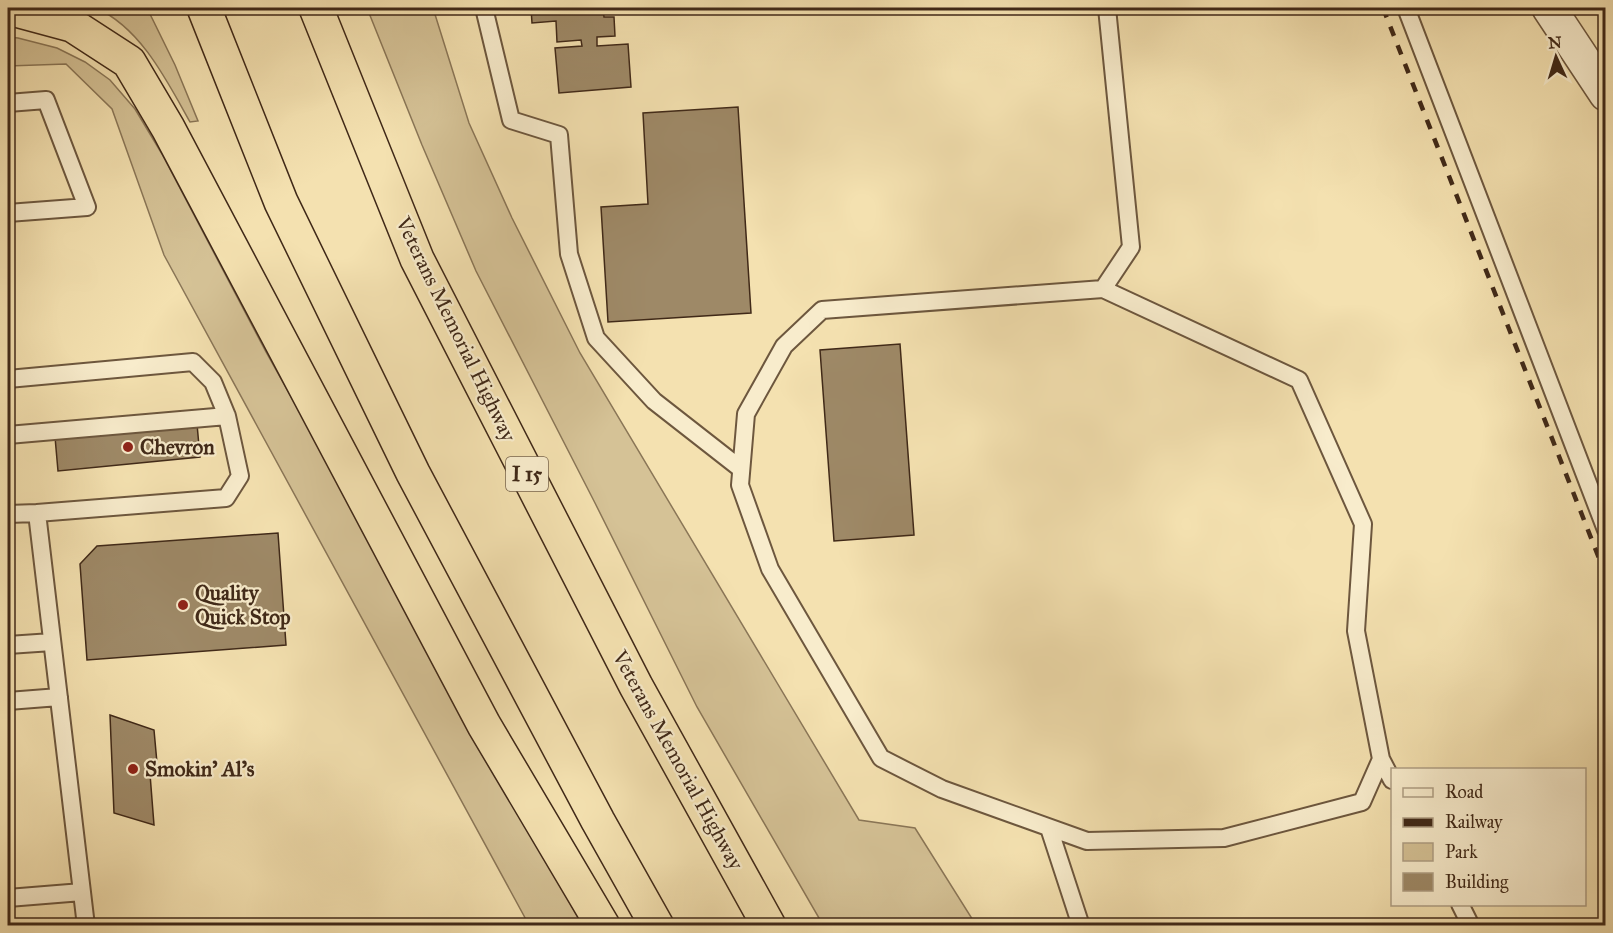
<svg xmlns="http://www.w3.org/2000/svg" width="1613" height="933" viewBox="0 0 1613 933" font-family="'IM FELL Great Primer',serif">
  <rect width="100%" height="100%" fill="#f4e1b0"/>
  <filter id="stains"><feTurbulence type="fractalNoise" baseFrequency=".00333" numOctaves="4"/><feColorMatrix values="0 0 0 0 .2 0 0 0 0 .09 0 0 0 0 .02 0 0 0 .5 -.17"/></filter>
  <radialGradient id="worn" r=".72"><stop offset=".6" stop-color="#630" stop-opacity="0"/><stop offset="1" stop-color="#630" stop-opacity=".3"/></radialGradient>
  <path fill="#d5c296" stroke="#8a7657" stroke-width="1.5" d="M 96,8 L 147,8 L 175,65 L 198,121 L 190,122 C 167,81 141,28 96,8 Z
    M 367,8 L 433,8 L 469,123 L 512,218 L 580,353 L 859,820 L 915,828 L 976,925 L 823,925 L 697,707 L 595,503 L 476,271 L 422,145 Z
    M 8,37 L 18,38 L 57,48 L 85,62 L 110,80 L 135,109 L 162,154 L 266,352 L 396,584 L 582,925 L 529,925 L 164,255 L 112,109 L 66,64 L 8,66 Z"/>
  <path fill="#9e8967" stroke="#402918" stroke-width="1.5" d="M 531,8 L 603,8 L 604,17 L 614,17 L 615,36 L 597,37 L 597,46 L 628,44 L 631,87 L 559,93 L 555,48 L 582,46 L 581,40 L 557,42 L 556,21 L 532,23 Z
    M 738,107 L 751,313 L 608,322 L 601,207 L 648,204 L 643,113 Z
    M 900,344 L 914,535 L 834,541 L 820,350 Z
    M 197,424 L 200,457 L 58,471 L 55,437 Z
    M 278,533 L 286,645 L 87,660 L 80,564 L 97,546 Z
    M 110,715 L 154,730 L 157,763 L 150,774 L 154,825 L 114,813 Z"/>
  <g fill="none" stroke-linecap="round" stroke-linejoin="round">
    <g stroke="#6d573e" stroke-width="20">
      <path id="lane" d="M 484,8 L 511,120 L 559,135 L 569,254 L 596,338 L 654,401 L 741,469
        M 1406,8 L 1606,530
        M 8,103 L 46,100 L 87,207 L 8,213
        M 1103,289 L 1299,380 L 1363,524 L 1356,631 L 1381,759 L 1362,802 L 1224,838 L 1087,841 L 942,789 L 881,758 L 770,569 L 740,485 L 746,414 L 784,346 L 822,310 Z
        M 1103,289 L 1131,247 L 1107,8
        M 8,379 L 193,362 L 213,382 L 227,416
        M 8,435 L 227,416 L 240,476 L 226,498 L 37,513
        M 8,514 L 37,513 L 86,926
        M 8,645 L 52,642
        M 8,701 L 59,697
        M 1381,759 L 1392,780
        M 1049,828 L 1081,926
        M 8,898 L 82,892
        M 1460,904 L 1471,926"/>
    </g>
    <g stroke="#6d573e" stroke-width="36">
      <path id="street" d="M 1549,8 L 1606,94"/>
    </g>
    <g stroke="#402918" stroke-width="36">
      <path id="highway" d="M 9,8 L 72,25 L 129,62 L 168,128 L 484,725 L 603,926
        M 204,8 L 281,202 L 413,473 L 598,821 L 657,926
        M 316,8 L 417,259 L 636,686 L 769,926"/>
    </g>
    <use href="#lane" stroke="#f8eccc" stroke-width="16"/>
    <use href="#street" stroke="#f8eccc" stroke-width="33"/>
    <use href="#highway" stroke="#f4e1b0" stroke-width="33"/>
    <path stroke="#402918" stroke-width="4.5" stroke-dasharray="10 10" stroke-linecap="butt" d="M 1383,8 L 1606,576"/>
  </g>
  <g fill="#8f2418" stroke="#f8eccc" stroke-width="2">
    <circle cx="128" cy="447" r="6"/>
    <circle cx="183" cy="605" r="6"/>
    <circle cx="133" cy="769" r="6"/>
  </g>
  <g text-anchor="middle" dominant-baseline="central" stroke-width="4.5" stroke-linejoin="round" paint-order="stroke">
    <rect fill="#f8eccc" stroke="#77644e" stroke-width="1.5" x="506" y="457" width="42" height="34" rx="4.5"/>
    <g font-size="20" font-weight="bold" fill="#402918">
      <text x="527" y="474">I 15</text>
    </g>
    <g font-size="21" fill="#402918" stroke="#f8eccc">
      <text transform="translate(456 329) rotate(64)">Veterans Memorial Highway</text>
      <text transform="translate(678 760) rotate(61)">Veterans Memorial Highway</text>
    </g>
    <g font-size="21" font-weight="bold" fill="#402918" stroke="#f8eccc" text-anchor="start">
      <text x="140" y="447">Chevron</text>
      <text x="195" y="593">Quality<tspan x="195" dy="24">Quick Stop</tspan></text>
      <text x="145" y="769">Smokin' Al's</text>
    </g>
  </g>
  <rect width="1613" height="933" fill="none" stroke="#f4e1b0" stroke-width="30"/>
  <rect x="9" y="9" width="1595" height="915" fill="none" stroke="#402918" stroke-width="3"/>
  <rect x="15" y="15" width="1583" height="903" fill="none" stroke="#402918" stroke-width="1.5"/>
  <rect x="1391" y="768" width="195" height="138" fill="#f8eccc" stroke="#ae9e84" stroke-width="1.5"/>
  <rect x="1403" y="788" width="30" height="9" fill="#f8eccc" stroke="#ae9e84" stroke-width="1.5"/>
  <text x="1445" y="798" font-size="18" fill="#402918">Road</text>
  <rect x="1403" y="818" width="30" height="9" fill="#402918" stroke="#ae9e84" stroke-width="1.5"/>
  <text x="1445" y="828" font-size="18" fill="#402918">Railway</text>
  <rect x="1403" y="843" width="30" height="18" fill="#d5c296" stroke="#ae9e84" stroke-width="1.5"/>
  <text x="1445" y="858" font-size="18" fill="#402918">Park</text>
  <rect x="1403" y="873" width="30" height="18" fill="#9e8967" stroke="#ae9e84" stroke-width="1.5"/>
  <text x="1445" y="888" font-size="18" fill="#402918">Building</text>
  <g transform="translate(1556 57) rotate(356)" stroke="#f8eccc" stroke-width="4.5" paint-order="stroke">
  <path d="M0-4.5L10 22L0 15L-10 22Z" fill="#402918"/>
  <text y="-9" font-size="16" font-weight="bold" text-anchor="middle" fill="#402918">N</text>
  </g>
  <rect width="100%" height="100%" filter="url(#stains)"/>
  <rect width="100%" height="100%" fill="url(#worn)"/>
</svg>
